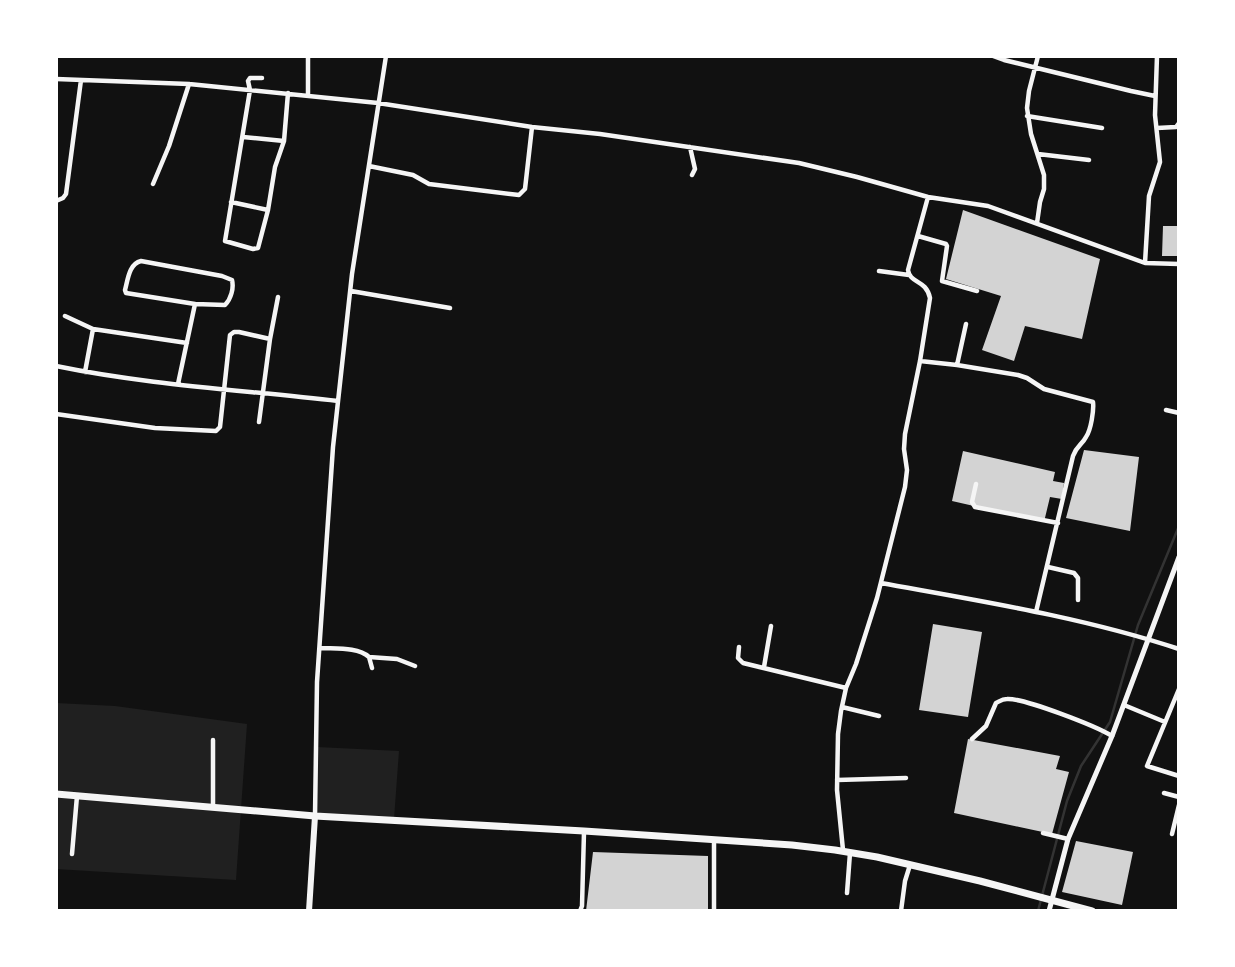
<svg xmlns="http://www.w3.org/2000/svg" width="1235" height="967" viewBox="0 0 1235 967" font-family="'Fira Sans',sans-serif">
  <rect width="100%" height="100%" fill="#111"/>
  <path fill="#202020" d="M 56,703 L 115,706 L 247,724 L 236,880 L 56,869 Z
    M 317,747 L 399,751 L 394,819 L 315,814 Z"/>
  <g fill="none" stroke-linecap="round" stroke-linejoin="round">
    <path stroke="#333" stroke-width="2.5" d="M 1038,911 L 1067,801 L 1081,766 L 1110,722 L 1138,625 L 1179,526"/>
  </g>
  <path fill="#d3d3d3" d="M 963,210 L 1100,259 L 1082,339 L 1025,326 L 1014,361 L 982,350 L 1001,296 L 946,279 Z
    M 1163,226 L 1179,226 L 1179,256 L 1162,256 Z
    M 1084,450 L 1139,457 L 1130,531 L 1066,518 Z
    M 963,451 L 1055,472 L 1053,481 L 1064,483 L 1062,499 L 1050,497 L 1044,522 L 952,501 Z
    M 933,624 L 982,632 L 968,717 L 919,710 Z
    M 968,739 L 1060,756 L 1056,769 L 1069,772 L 1052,834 L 954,813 Z
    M 1076,841 L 1133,852 L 1122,905 L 1062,892 Z
    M 593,852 L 708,856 L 708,911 L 586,911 Z"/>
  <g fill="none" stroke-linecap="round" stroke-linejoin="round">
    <path stroke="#f5f5f5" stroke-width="4.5" d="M 308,56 L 308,95
      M 993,56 L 1004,60 L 1131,91 L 1155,96
      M 262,78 L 250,78 L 248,81 L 250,90 L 225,241 L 253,249 L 258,248 L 268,210
      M 56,79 L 189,84 L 378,103 L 532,127 L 600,134 L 799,163 L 857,177 L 928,197 L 988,206 L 1145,263 L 1179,264
      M 1027,116 L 1102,128
      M 1157,128 L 1176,127 L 1179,123
      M 243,137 L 284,141
      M 690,147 L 695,169 L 692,175
      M 1038,154 L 1089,160
      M 369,166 L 413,175 L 429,184 L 519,195 L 525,189 L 532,127
      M 153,184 L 169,146 L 189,84
      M 56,201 L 63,198 L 66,194 L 81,80
      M 231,202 L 268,210 L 275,167 L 284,141 L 288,93
      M 1037,223 L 1040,202 L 1044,189 L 1044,175 L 1031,134 L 1027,108 L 1029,91 L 1038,56
      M 918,236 L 946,244 L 947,246 L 942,281 L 977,291
      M 1145,263 L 1149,196 L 1160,162 L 1155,115 L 1157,56
      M 879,271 L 909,275
      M 351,291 L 450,308
      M 65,316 L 93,329
      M 920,361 L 957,365 L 1018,375 L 1027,378 L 1044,389 L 1093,402 C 1094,410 1091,430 1086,437 C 1082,445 1077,445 1073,456 L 1036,612
      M 957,365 L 966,324
      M 56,366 C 148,385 244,390 338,401
      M 85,372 L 93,329 L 187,343
      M 178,384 L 195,304 L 126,293 L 125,290 C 128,279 129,264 141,261 L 222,276 L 232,280 C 234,288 231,299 225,305 L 195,304
      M 1166,410 L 1179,413
      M 56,414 L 155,428 L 216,431 L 220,427 L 230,335 L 234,332 L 239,332 L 270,339
      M 259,422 L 270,339 L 278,297
      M 976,484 L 972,502 L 975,507 L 1058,523
      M 1048,567 L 1074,573 L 1078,578 L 1078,600
      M 881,583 C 980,601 1082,617 1179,649
      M 739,647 L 738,658 L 743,663 L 846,688
      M 320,648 C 336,649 358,647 369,657 L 397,659 L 415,666
      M 369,657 L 372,668
      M 764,667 L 771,626
      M 1179,689 L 1147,766 L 1179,776
      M 1124,705 L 1165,722
      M 842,707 L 879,716
      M 972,739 L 986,726 L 996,703 C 1000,701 1002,699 1007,699 C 1024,698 1096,726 1112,736
      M 837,780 L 906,778
      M 1164,793 L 1179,797
      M 213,807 L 213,740
      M 315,816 L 317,682 L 333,447 L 352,274 L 386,56
      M 1043,833 L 1068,839
      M 1172,834 L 1179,805
      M 843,850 L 837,790 L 838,734 L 841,711 L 846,688 L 856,664 L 877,598 L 905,487 L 907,470 L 904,449 L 905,434 L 920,361 L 930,298 C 926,279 910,284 908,270 L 928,197
      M 72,854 L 77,796
      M 847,893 L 850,853
      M 580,911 L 582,906 L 584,832
      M 714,911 L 714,841
      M 901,911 L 905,881 L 910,865"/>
    <path stroke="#f5f5f5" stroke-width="5" d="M 1049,911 L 1068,839 L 1112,736 L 1179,557"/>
    <path stroke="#f5f5f5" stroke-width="6" d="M 309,911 L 315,816"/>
    <path stroke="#f5f5f5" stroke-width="7" d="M 56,794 L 315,816 L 584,831 L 792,845 L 835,850 L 877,857 L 980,881 L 1092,911"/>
  </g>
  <rect width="1235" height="967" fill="none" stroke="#ffffff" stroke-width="116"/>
</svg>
